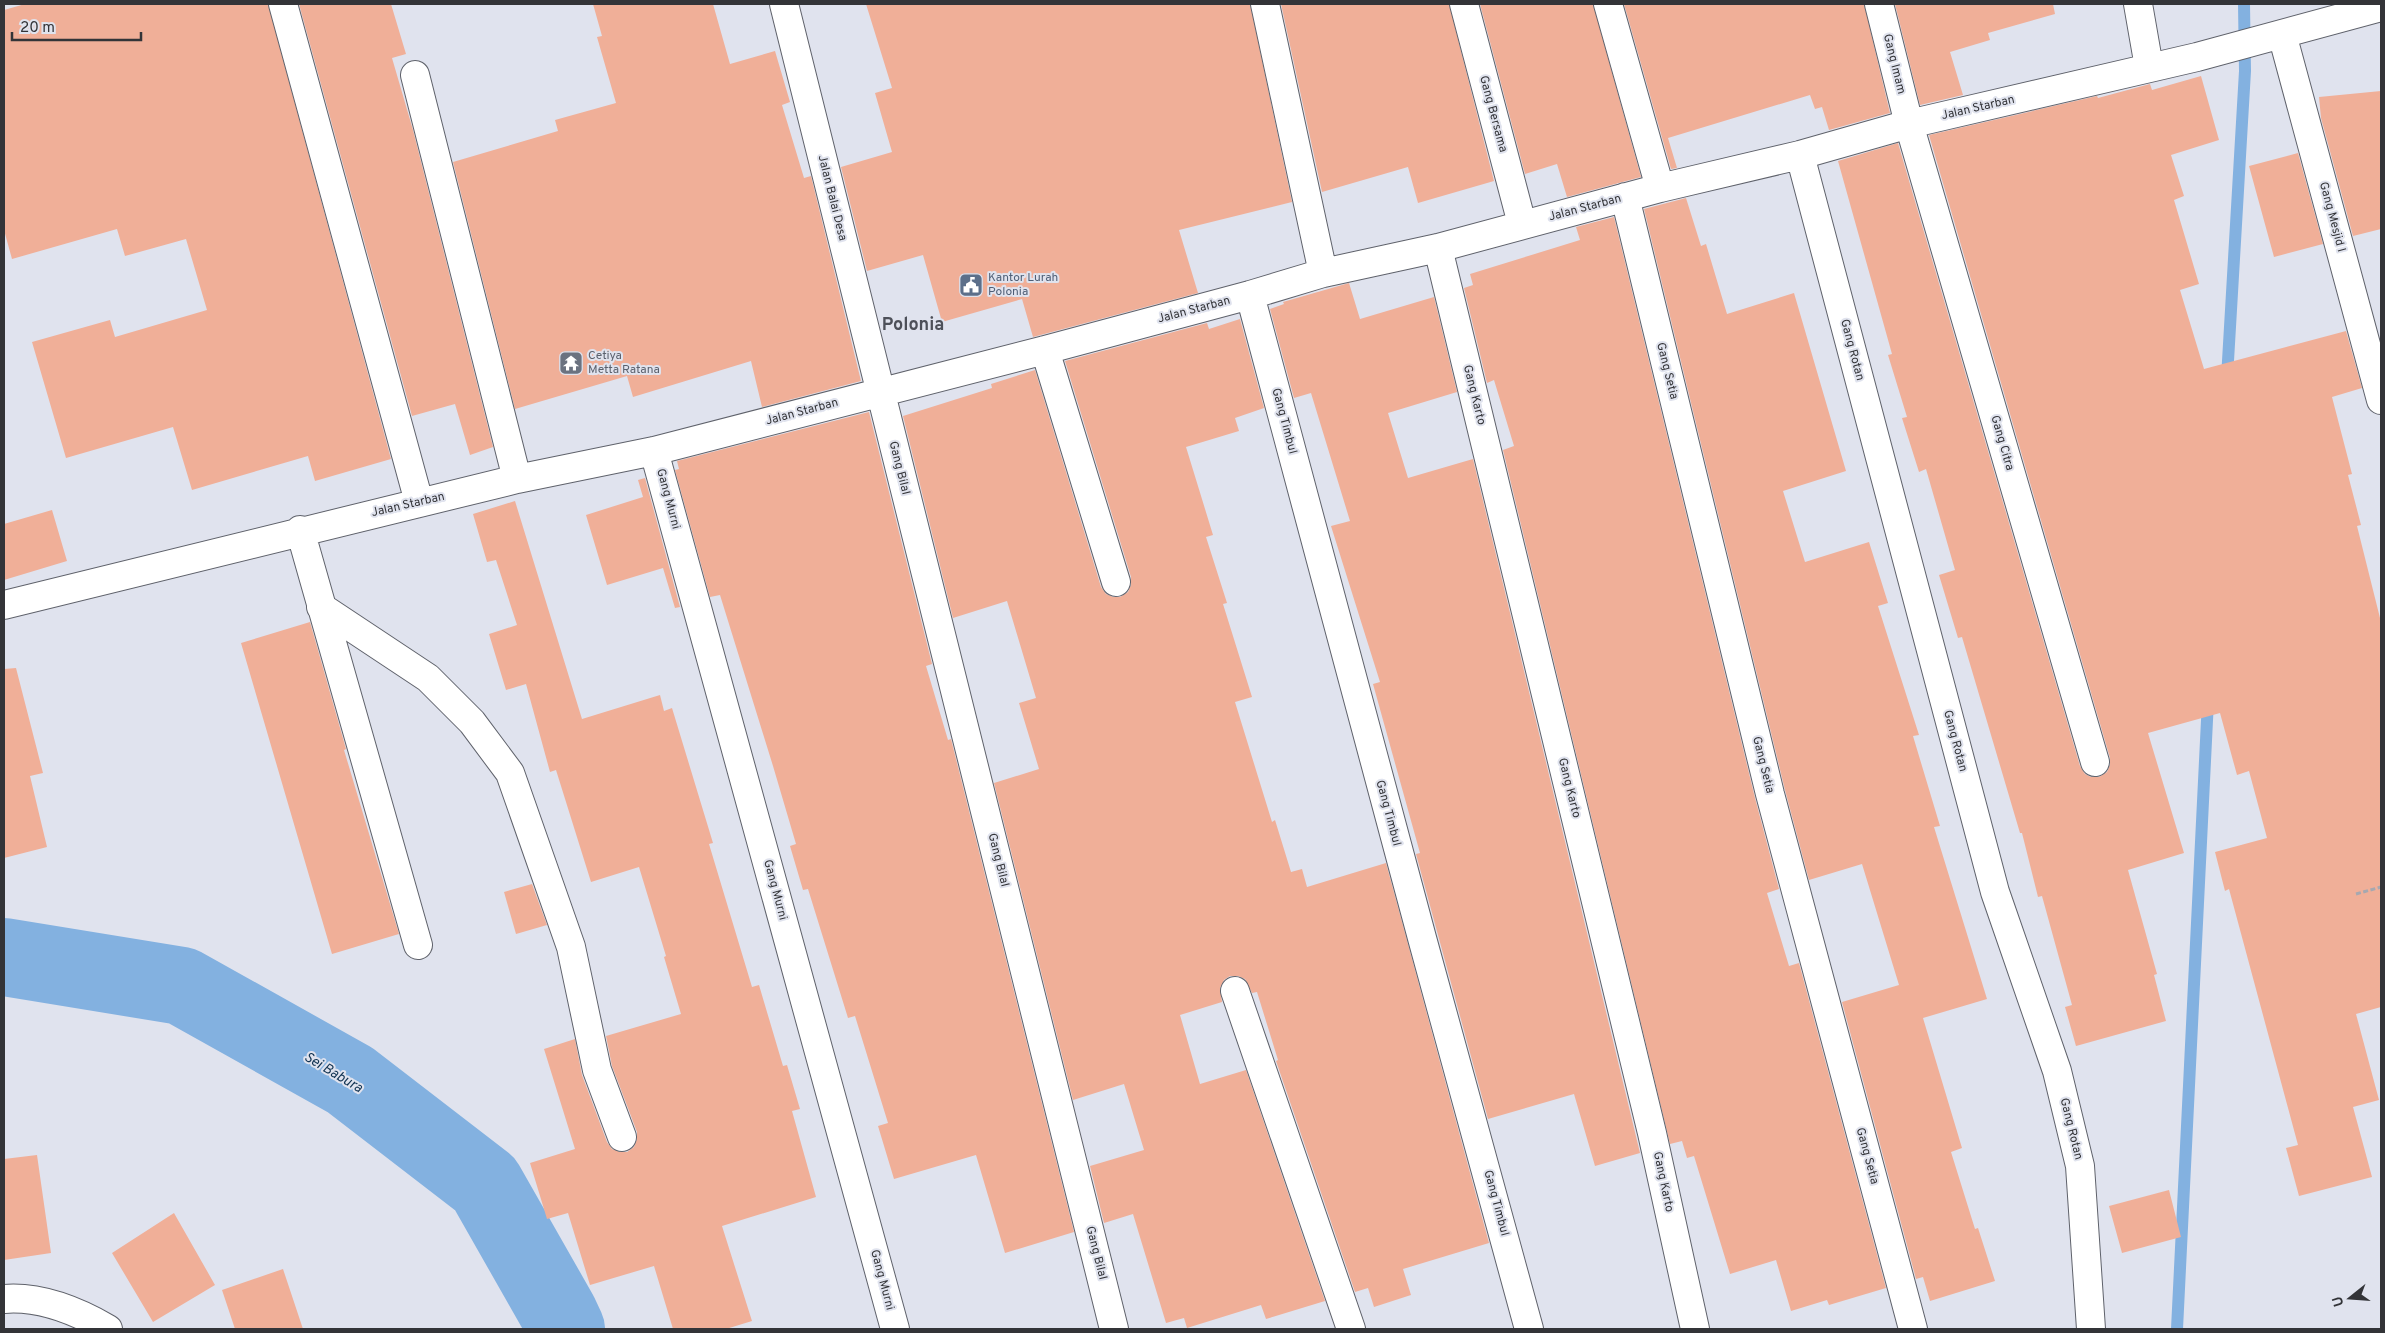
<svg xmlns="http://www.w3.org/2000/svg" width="2385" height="1333" viewBox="0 0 2385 1333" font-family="Overpass,sans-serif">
  <rect width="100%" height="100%" fill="#e0e3ee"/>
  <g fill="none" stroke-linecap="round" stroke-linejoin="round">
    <path stroke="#83b1e0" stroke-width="12" d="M 2227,378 L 2245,71 L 2244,4
      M 2177,1329 L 2208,700"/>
    <path stroke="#83b1e0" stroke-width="78" d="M 4,957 L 182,986 L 350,1080 L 485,1184 L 559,1314 L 566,1329"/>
  </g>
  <path fill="#f0af98" d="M 25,4 L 268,4 L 391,459 L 315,481 L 308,456 L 192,490 L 173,427 L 66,458 L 32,342 L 110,320 L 115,337 L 207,310 L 186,239 L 125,256 L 117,229 L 12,259 L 4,230 L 4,10 Z
    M 299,4 L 391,4 L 406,54 L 392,58 L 413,130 L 493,447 L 470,455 L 455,404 L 412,416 Z
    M 593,4 L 713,4 L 730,64 L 775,51 L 790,102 L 782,105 L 804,178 L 811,176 L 861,381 L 762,407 L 751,361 L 633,397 L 627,376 L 515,409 L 453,162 L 558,131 L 555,120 L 616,103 L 597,37 L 602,36 Z
    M 866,4 L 1250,4 L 1292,202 L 1179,230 L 1198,293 L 1033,337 L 1022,299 L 942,322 L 923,255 L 867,271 L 841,167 L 892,152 L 875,93 L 892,88 Z
    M 1281,4 L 1449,4 L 1494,181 L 1418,203 L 1408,167 L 1322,192 Z
    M 1480,4 L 1593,4 L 1641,177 L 1567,197 L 1557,164 L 1525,174 Z
    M 1624,4 L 1864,4 L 1890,113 L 1829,130 L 1822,107 L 1815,109 L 1810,95 L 1668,138 L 1677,168 L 1671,169 Z
    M 1895,4 L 2053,4 L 2055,14 L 1988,33 L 1990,40 L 1950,52 L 1963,95 L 1920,105 Z
    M 2201,76 L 2219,140 L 2171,155 L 2184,196 L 2174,200 L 2199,284 L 2180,290 L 2204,369 L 2346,331 L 2362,388 L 2332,397 L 2352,474 L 2348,475 L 2361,525 L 2357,526 L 2381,622 L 2381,1007 L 2356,1014 L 2379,1100 L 2353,1107 L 2372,1177 L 2299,1196 L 2286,1148 L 2298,1145 L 2229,889 L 2225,891 L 2215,852 L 2267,838 L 2249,771 L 2237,775 L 2220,713 L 2148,733 L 2184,853 L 2128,870 L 2157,974 L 2154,975 L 2166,1021 L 2076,1046 L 2065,1007 L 2072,1005 L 2042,896 L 2038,897 L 2022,833 L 2020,833 L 1962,637 L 1958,638 L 1939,575 L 1955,570 L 1926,469 L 1919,472 L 1902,418 L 1907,417 L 1888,355 L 1892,354 L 1838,161 L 1898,143 L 2080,766 L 2085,774 L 2091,777 L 2099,777 L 2107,772 L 2110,765 L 2110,758 L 1929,135 L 2097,96 L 2098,98 L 2150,84 L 2152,90 Z
    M 2381,91 L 2381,229 L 2353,236 L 2321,118 L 2319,97 Z
    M 2298,153 L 2323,244 L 2274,257 L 2249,166 Z
    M 1686,198 L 1701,246 L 1706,244 L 1727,314 L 1794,293 L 1846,471 L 1783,491 L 1805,562 L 1869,542 L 1888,603 L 1878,606 L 1919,735 L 1913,736 L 1940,826 L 1934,827 L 1987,999 L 1923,1018 L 1962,1148 L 1951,1152 L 1975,1229 L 1978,1228 L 1995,1281 L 1930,1301 L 1923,1277 L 1916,1279 L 1842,1002 L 1899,985 L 1862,864 L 1809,880 L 1785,790 L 1644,209 Z
    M 1614,217 L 1755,798 L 1779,889 L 1767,893 L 1789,966 L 1799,963 L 1886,1288 L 1829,1305 L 1827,1300 L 1791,1311 L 1776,1260 L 1730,1274 L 1694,1156 L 1687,1158 L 1682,1141 L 1670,1144 L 1503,450 L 1514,446 L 1494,380 L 1487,383 L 1464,288 L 1473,285 L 1470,274 L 1580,240 L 1576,227 Z
    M 1349,283 L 1360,319 L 1434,297 L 1457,392 L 1388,413 L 1408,478 L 1473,459 L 1640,1153 L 1595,1166 L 1574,1094 L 1488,1119 L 1416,854 L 1420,853 L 1373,684 L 1380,682 L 1331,526 L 1350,521 L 1311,393 L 1294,398 L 1270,309 L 1284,304 L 1283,302 Z
    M 1240,319 L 1264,408 L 1235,418 L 1239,431 L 1186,447 L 1213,535 L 1206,537 L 1227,603 L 1223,604 L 1252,697 L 1235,702 L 1272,822 L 1275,820 L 1291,872 L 1302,869 L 1307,887 L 1386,863 L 1489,1243 L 1403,1269 L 1411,1295 L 1374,1307 L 1368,1288 L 1355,1292 L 1276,1061 L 1278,1060 L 1257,992 L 1252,993 L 1245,979 L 1238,976 L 1230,976 L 1224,980 L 1220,988 L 1222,1002 L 1180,1015 L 1200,1084 L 1246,1070 L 1325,1301 L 1266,1319 L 1261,1305 L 1187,1328 L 1184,1318 L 1166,1323 L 1133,1214 L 1104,1223 L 1090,1166 L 1144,1150 L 1124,1084 L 1073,1100 L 994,783 L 1039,769 L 1019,703 L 1036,698 L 1007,601 L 953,618 L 903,416 L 992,388 L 991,384 L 1035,370 L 1101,587 L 1106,594 L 1113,597 L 1120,597 L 1128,592 L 1131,585 L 1131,577 L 1065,361 L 1207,323 L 1209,329 Z
    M 869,412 L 932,664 L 926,666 L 948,740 L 951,739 L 1074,1232 L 1005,1253 L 976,1155 L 894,1179 L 878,1126 L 888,1123 L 855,1016 L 848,1018 L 808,889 L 803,890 L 790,846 L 796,844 L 773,766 L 720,595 L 710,597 L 675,470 L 679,469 L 677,461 Z
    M 645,478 L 680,607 L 675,608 L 663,568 L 607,585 L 586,515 L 643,497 L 638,480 Z
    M 515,501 L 582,719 L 660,695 L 664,711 L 672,708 L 713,843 L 709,844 L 752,987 L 759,985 L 783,1066 L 787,1065 L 800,1109 L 792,1111 L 816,1197 L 722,1226 L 752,1321 L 726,1329 L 673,1329 L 654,1266 L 590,1285 L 568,1213 L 547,1219 L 530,1163 L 575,1149 L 544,1049 L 575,1039 L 582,1075 L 607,1142 L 612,1149 L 620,1152 L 627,1152 L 634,1147 L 637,1139 L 637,1132 L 612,1066 L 606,1036 L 681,1014 L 664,957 L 666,956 L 639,867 L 591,882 L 556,770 L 550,772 L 526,684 L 506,690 L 489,634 L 517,625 L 496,560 L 487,562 L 473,514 Z
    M 52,510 L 67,561 L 4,580 L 4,524 Z
    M 310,622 L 346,749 L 344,750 L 399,934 L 332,954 L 241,643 Z
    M 16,668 L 43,773 L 30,776 L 47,847 L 4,858 L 4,669 Z
    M 532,884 L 547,925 L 516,934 L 504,892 Z
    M 37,1155 L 51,1253 L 4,1260 L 4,1159 Z
    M 2169,1190 L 2181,1237 L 2122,1253 L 2109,1206 Z
    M 174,1213 L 215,1285 L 153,1322 L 112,1253 Z
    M 283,1269 L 303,1329 L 235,1329 L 222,1290 Z"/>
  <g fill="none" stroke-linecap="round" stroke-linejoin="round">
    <g stroke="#5f626b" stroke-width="30">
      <path id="minor" d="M 283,4 L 419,502
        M 784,4 L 1114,1329
        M 1265,4 L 1323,273
        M 1464,4 L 1522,224
        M 1608,4 L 1660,188
        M 1879,4 L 1909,124 L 2095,762
        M 2138,4 L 2149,67
        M 2282,34 L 2381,400
        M 415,75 L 517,479
        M 1800,155 L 1995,892 L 2057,1071 L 2080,1166 L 2091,1329
        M 1625,197 L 1770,794 L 1913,1329
        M 1438,248 L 1652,1133 L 1695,1329
        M 1250,295 L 1422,938 L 1529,1329
        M 1045,350 L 1116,582
        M 654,451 L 895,1329
        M 300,530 L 418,945
        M 4,605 L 517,479 L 654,451 L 1045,350 L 1250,295 L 1323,273 L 1438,248 L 1660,188 L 1800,155 L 1909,124 L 2197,57 L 2381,7
        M 321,607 L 428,678 L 472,722 L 510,773 L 571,947 L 597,1070 L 622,1137
        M 1235,991 L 1351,1329
        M 4,1299 C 40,1296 77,1311 108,1329"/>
    </g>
    <path stroke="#a6a8b0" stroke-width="3" stroke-dasharray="5 2.5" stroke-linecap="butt" d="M 2356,894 L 2381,887"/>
    <use href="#minor" stroke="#fff" stroke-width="28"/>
  </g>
  <defs>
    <g id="civic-square" transform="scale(1.25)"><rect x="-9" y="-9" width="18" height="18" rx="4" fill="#5c6f8a" stroke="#e0e3ee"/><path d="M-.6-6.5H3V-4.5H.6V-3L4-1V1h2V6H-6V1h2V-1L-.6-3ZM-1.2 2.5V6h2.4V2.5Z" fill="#fff"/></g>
    <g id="temple-square" transform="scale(1.25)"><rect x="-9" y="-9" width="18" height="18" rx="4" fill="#6b7280" stroke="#e0e3ee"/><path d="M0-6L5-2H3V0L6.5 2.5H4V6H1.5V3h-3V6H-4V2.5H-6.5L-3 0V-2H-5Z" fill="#fff"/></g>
  </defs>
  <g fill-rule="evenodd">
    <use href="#civic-square" x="971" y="285"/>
    <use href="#temple-square" x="571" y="363"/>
  </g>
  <g text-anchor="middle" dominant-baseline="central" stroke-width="4" stroke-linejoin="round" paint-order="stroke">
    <g font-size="12" fill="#333438" stroke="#e0e3ee">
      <text transform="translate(1894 64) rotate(76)">Gang Imam</text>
      <text transform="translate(1978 108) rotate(-13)">Jalan Starban</text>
      <text transform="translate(1493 114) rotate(75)">Gang Bersama</text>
      <text transform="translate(832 198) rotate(76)">Jalan Balai Desa</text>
      <text transform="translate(1585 208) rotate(-15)">Jalan Starban</text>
      <text transform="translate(2332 217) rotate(75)">Gang Mesjid I</text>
      <text transform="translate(1194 310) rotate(-15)">Jalan Starban</text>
      <text transform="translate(1852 350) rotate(75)">Gang Rotan</text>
      <text transform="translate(1667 371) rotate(76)">Gang Setia</text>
      <text transform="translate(1474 395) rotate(76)">Gang Karto</text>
      <text transform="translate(802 412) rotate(-15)">Jalan Starban</text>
      <text transform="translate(1284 421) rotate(75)">Gang Timbul</text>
      <text transform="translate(2002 443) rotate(74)">Gang Citra</text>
      <text transform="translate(899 468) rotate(76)">Gang Bilal</text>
      <text transform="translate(668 499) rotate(75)">Gang Murni</text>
      <text transform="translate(408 505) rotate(-13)">Jalan Starban</text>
      <text transform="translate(1955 741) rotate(75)">Gang Rotan</text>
      <text transform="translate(1763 765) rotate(76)">Gang Setia</text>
      <text transform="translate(1569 788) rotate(76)">Gang Karto</text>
      <text transform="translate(1388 813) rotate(75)">Gang Timbul</text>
      <text transform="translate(998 860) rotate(76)">Gang Bilal</text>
      <text transform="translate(775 890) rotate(75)">Gang Murni</text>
      <text transform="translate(2071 1129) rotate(76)">Gang Rotan</text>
      <text transform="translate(1867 1156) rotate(75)">Gang Setia</text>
      <text transform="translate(1663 1182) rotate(78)">Gang Karto</text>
      <text transform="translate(1496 1203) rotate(75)">Gang Timbul</text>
      <text transform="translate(1096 1253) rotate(76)">Gang Bilal</text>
      <text transform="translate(882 1280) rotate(75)">Gang Murni</text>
    </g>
    <g font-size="12" fill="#4e5e75" stroke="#e0e3ee" text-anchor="start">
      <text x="988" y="278">Kantor Lurah<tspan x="988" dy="14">Polonia</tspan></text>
    </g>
    <g font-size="12" fill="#5b616d" stroke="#e0e3ee" text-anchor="start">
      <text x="588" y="356">Cetiya<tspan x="588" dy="14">Metta Ratana</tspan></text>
    </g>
    <g font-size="14" font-style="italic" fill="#103251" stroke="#e0e3ee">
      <text transform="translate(333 1073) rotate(31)">Sei Babura</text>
    </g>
    <g font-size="18" font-weight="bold" fill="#4d5059" stroke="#e0e3ee">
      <text x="913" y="325">Polonia</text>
    </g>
  </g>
  <rect width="2385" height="1333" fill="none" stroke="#333438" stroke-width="10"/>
  <g transform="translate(2350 1298) rotate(253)" stroke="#e0e3ee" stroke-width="4" paint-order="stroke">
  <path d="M0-4L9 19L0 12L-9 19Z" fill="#333438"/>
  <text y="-8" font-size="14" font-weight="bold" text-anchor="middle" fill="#333438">U</text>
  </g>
  <path d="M12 32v8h129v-8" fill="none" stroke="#333438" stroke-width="2.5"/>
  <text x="20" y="32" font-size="15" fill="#333438" stroke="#e0e3ee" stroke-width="4" paint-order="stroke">20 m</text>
</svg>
